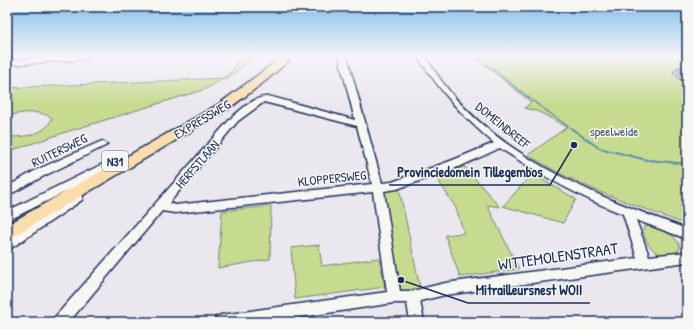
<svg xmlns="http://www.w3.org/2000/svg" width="694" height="329" viewBox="0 0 694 329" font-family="'Patrick Hand',sans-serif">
  <rect width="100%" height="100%" fill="#eae7ee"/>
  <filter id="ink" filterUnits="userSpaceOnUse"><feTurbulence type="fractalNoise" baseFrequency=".025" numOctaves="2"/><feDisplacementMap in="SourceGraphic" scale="8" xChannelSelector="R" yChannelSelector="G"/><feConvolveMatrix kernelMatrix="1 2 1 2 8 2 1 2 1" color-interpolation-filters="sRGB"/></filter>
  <g filter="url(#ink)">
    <path fill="#c7db90" stroke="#718577" d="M 243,57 L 255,57 L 228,78 L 224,78 L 206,89 L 66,132 L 7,152 L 7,137 C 24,137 45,136 52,118 C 39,109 22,113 7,116 L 7,88 L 224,78 L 233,70 L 239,59 Z
      M 475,57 L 687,57 L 687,225 L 595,190 L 559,173 L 528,155 L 567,127 L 539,112 L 525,108 L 531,102 Z
      M 464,166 L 500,207 L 487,205 L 519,269 L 460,277 L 445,235 L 464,233 L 456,208 L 436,177 Z
      M 532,174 L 576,199 L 563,223 L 503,206 Z
      M 399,188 L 419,283 L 421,289 L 402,291 L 396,286 L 383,190 Z
      M 271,206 L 270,259 L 218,268 L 222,211 Z
      M 649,226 C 661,228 675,234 680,246 L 678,252 C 658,260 648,249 643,231 L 644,227 Z
      M 319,245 L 322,266 L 379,258 L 385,287 L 295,299 L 291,248 Z"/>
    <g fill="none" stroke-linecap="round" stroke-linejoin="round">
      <path stroke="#5b8db0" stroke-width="1.5" d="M 477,57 L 533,101 L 573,130"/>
      <path stroke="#5b8db0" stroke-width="2" d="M 572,129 L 599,148 L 647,160
        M 649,160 L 687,164"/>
      <g stroke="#1b2f5e" stroke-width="3">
        <path id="minor" d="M 58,57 L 91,57 L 87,59 L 7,65 L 7,61 Z
          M 339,57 L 347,57 L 382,183 L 392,182 L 453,160 L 494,143 C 462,116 441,92 418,57 L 426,57 C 433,69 441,81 450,92 C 510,163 602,198 687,229 L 687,239 L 636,220 L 649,256 L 687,252 L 687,262 L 445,295 L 420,301 L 424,322 L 410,322 L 407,303 L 394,303 L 268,322 L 214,322 L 216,317 L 221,315 L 387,292 L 373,192 L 175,213 L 162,211 L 69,322 L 53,322 L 55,317 L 232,117 C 245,107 255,95 272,97 L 355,120 ZM 264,102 L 357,126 L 372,184 L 175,205 L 169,203 L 238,121 ZM 500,148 C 539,174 579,197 623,214 L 637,258 L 445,283 L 412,291 L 400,291 L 384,191 L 397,189 L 461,166 Z
          M 102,141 L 107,144 L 105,146 L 44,176 L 7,196 L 7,187 L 36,170 Z
          M 115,158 L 119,159 L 120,162 L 119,165 L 7,221 L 7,211 Z
          M 78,193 L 82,194 L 83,197 L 82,200 L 7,251 L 7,239 Z"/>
      </g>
      <g stroke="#1b2f5e" stroke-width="3">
        <path id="major" d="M 7,57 L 14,57 L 7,61 Z"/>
      </g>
      <g stroke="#1b2f5e" stroke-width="3">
        <path id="highway" d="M 282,57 L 293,57 L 264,82 L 227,110 L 7,240 L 7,225 L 219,104 Z"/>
      </g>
      <use href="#minor" fill="#f6f6f2" fill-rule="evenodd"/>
      <use href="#major" fill="#f9ddab" fill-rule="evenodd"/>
      <use href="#highway" fill="#f9ddab" fill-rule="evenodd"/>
    </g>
    <path fill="#a295bf" stroke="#1b2f5e" d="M 677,67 L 687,68 L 687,80 L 680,80 L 673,72 Z"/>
    <path fill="#bcadde" stroke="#1b2f5e" d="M 677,67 L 686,68 L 687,68 L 687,75 L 683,74 Z"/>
  </g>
  <linearGradient id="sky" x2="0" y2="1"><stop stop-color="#81bee8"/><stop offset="0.55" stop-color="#f6f4f7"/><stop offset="1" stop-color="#f6f4f7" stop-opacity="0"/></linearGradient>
  <rect width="694" height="103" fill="url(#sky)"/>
  <g text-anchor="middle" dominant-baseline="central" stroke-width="3" stroke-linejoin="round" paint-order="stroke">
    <rect fill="#f6f6f2" stroke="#5d6b8a" stroke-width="1" x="102" y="151" width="26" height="20" rx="3"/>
    <g font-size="12" font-weight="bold" fill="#1b2f5e">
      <text x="115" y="161">N31</text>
    </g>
    <g font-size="13" fill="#1b2f5e" stroke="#f6f6f2">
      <text transform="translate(202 119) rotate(-31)">EXPRESSWEG</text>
      <text transform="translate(503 125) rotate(39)">DOMEINDREEF</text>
      <text transform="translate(59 150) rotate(-26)">RUITERSWEG</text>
      <text transform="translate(197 164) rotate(-49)">HERFSTLAAN</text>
      <text transform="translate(332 178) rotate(-6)">KLOPPERSWEG</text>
    </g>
    <g font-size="13" fill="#465a6a" stroke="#f6f6f2">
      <text x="614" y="131">speelweide</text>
    </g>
    <g font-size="16" fill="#1b2f5e" stroke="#f6f6f2">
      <text transform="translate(558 256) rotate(-8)">WITTEMOLENSTRAAT</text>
    </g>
  </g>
  <path fill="none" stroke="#1b2f5e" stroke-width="1.5" d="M574 145L550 185H389M401 280L468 303H590"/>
  <g fill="#1b2f5e" stroke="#f6f6f2" stroke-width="1.5">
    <circle cx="574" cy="145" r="4"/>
    <circle cx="401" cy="280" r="4"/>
  </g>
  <g font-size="14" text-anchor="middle" font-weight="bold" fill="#1b2f5e" stroke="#f6f6f2" stroke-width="3" stroke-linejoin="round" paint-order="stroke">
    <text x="470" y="177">Provinciedomein Tillegembos</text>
    <text x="529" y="295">Mitrailleursnest WOII</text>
  </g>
  <rect width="694" height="329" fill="none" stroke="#f6f6f2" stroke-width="24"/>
  <rect x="12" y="12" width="670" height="305" fill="none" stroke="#1b2f5e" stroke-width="1.5" filter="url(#ink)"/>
</svg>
